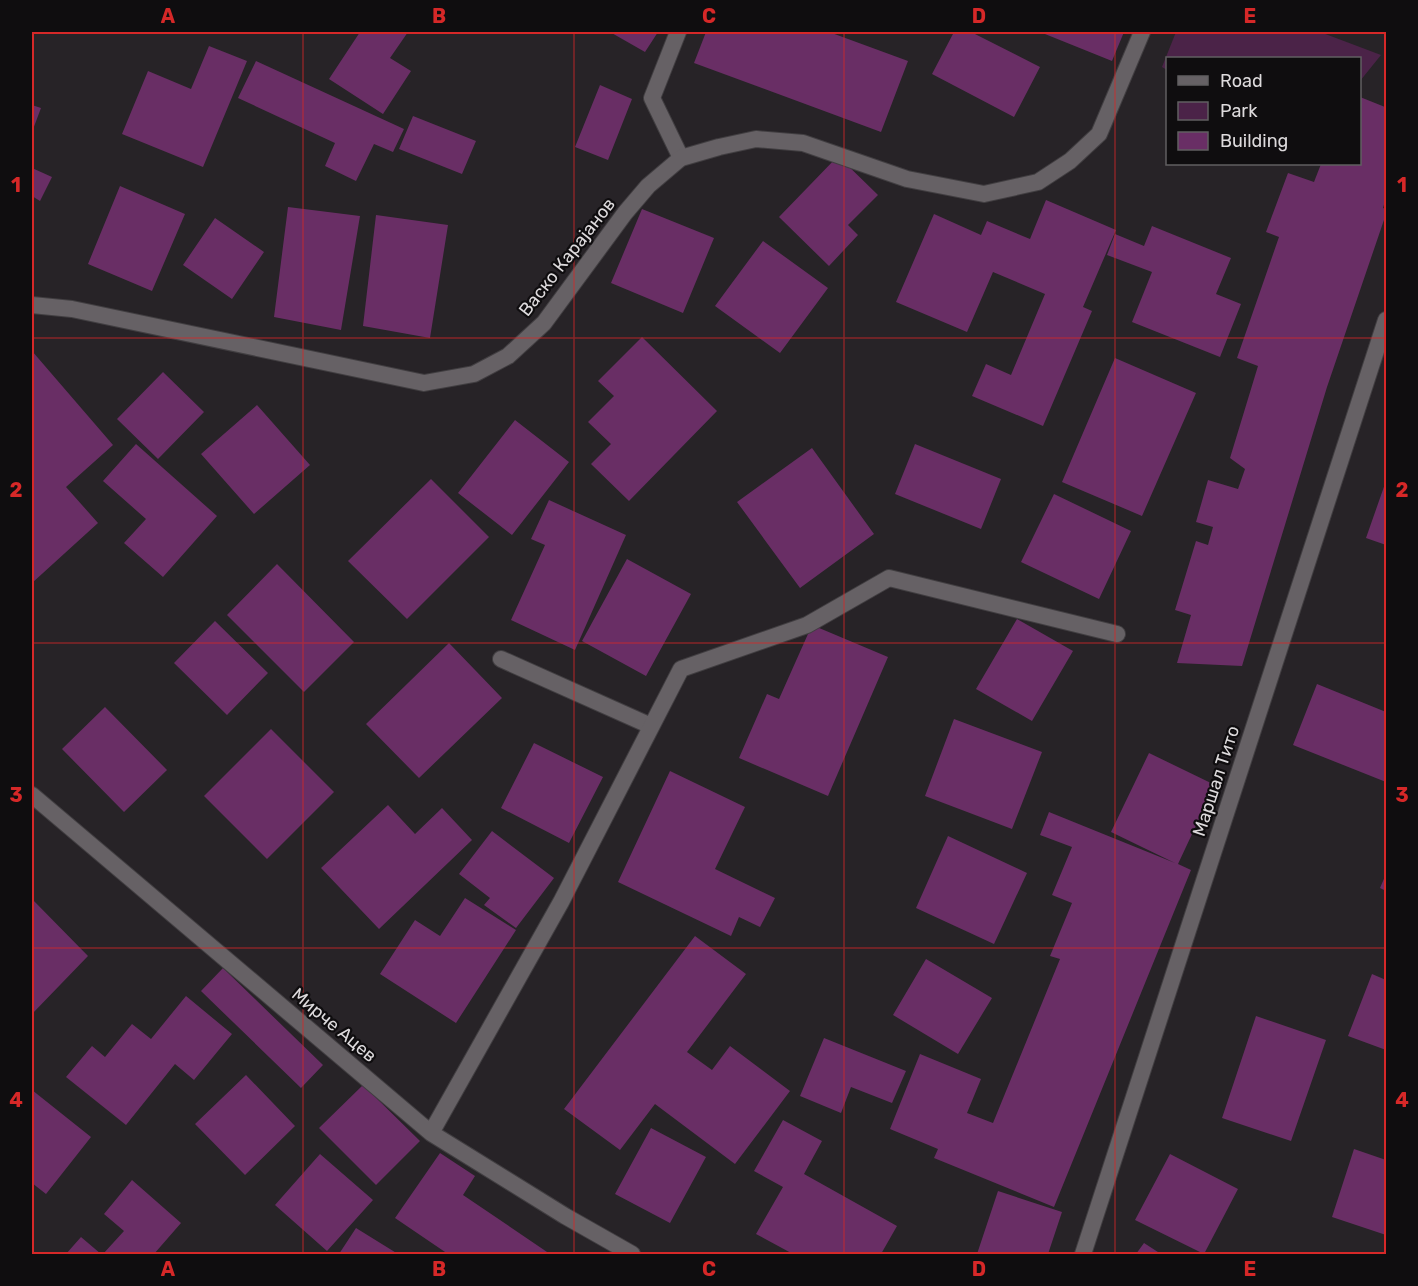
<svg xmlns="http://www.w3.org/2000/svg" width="1418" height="1286" viewBox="0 0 1418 1286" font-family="Rubik,sans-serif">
  <rect width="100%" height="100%" fill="#272327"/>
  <path fill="#4b2348" d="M 1176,32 L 1320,32 L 1381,55 L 1360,81 L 1360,58 L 1168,58 L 1167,70 L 1162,67 Z"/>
  <path fill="#692e65" d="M 360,32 L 408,32 L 390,58 L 411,71 L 383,114 L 329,79 Z
    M 610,32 L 658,32 L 645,52 Z
    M 706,32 L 829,32 L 908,61 L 881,132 L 694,63 Z
    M 954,32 L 971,32 L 1040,67 L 1014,117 L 932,74 Z
    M 1040,32 L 1124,32 L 1112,61 Z
    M 209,46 L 247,61 L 203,167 L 122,134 L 148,71 L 191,89 Z
    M 256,61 L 404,129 L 393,152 L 374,144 L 356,181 L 325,166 L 335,143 L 238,98 Z
    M 600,85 L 632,99 L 608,160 L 575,147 Z
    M 1360,97 L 1385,107 L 1386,106 L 1386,198 L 1383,208 L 1386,209 L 1386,214 L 1327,387 L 1242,666 L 1177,663 L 1191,615 L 1175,610 L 1196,541 L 1208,545 L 1213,527 L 1196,522 L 1208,480 L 1238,489 L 1245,469 L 1230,458 L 1258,366 L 1237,358 L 1279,237 L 1266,232 L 1288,173 L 1314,182 L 1321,164 L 1360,164 Z
    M 32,105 L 41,108 L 32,132 Z
    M 413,116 L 476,141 L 462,174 L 399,149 Z
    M 838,156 L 878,195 L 848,225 L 858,235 L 829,266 L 779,217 Z
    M 32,168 L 52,177 L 40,201 L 32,196 Z
    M 120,186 L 185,214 L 152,291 L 88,264 Z
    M 1046,200 L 1116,230 L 1083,307 L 1092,311 L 1043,426 L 972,396 L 986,364 L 1011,375 L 1045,294 L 993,272 L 967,332 L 896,302 L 934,214 L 981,235 L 987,221 L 1030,239 Z
    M 288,207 L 360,216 L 341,330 L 274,317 Z
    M 642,209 L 714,238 L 683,313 L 611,283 Z
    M 376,215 L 448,225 L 430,338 L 363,326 Z
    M 215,218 L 264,252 L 232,299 L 183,265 Z
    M 1152,226 L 1231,258 L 1216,294 L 1241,304 L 1220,357 L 1132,322 L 1152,272 L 1107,255 L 1115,234 L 1144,246 Z
    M 763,241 L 828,288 L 780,353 L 715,306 Z
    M 642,337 L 717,411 L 629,501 L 591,464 L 611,444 L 588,422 L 614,396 L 598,381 Z
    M 32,351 L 113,445 L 66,487 L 98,523 L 32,583 Z
    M 1115,358 L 1196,393 L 1142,516 L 1062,482 Z
    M 163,372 L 204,412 L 158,459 L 117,419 Z
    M 257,405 L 310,465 L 254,514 L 201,454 Z
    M 515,420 L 569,462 L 512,535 L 458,493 Z
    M 136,444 L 217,516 L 163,577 L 124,543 L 146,519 L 103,481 Z
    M 915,444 L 1001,479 L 981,529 L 895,494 Z
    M 812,448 L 874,534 L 800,588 L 737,502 Z
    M 431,479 L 489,537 L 407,619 L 348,561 Z
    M 1386,481 L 1386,545 L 1366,538 Z
    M 1054,494 L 1131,531 L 1099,599 L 1021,562 Z
    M 549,500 L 626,535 L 575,650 L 511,620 L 545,545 L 531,539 Z
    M 627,559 L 691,594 L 646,676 L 582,641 Z
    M 277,564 L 354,642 L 304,692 L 227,615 Z
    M 1017,619 L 1073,651 L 1032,721 L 976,689 Z
    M 215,621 L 268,673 L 227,715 L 174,663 Z
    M 812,625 L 888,657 L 828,796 L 739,758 L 767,694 L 779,699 Z
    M 449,643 L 502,698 L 419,778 L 366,724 Z
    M 1317,684 L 1386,712 L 1386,782 L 1293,745 Z
    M 105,707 L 167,770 L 124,812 L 62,749 Z
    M 954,719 L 1042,752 L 1012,829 L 925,796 Z
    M 271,729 L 334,792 L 267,859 L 204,796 Z
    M 534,743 L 603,777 L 569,843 L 501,808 Z
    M 1149,753 L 1215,785 L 1178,864 L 1191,870 L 1054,1207 L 934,1158 L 938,1149 L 890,1129 L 920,1054 L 981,1079 L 967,1113 L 993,1123 L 1060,959 L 1050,956 L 1072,903 L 1052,895 L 1072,847 L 1040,835 L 1049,812 L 1175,863 L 1111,832 Z
    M 670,771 L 745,807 L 715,869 L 775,898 L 760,927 L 739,917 L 731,936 L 618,882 Z
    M 388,805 L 415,834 L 442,808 L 472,840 L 379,929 L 321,868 Z
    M 492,831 L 554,878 L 516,928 L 484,905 L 490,898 L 459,874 Z
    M 948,836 L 1027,873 L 994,944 L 916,908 Z
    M 1386,874 L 1386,891 L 1380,888 Z
    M 465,898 L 516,930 L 456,1023 L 380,974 L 415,920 L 440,936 Z
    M 32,899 L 88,956 L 32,1014 Z
    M 695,936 L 746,974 L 687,1052 L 712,1070 L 730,1046 L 790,1091 L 735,1164 L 655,1104 L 620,1150 L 564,1109 Z
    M 926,959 L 992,998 L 958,1054 L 893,1015 Z
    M 223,968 L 323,1065 L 301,1088 L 201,991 Z
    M 1372,974 L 1386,980 L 1386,1050 L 1348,1036 Z
    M 186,996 L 232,1034 L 194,1080 L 175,1064 L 126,1125 L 66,1077 L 92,1046 L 105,1057 L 132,1024 L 151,1039 Z
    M 1256,1016 L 1326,1040 L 1291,1141 L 1222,1118 Z
    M 824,1038 L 906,1071 L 892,1103 L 851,1087 L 841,1113 L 800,1096 Z
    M 246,1075 L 295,1126 L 245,1175 L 195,1124 Z
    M 363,1085 L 420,1141 L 376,1185 L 319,1128 Z
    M 32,1090 L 91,1137 L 46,1194 L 32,1183 Z
    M 783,1120 L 822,1141 L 804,1174 L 897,1226 L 881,1254 L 793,1254 L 756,1234 L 783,1187 L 754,1171 Z
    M 651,1128 L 706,1157 L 670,1223 L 615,1194 Z
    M 1354,1149 L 1386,1160 L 1386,1235 L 1332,1217 Z
    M 440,1153 L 475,1176 L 463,1195 L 550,1254 L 448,1254 L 395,1218 Z
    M 320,1154 L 373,1200 L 327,1251 L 275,1205 Z
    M 1170,1154 L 1238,1189 L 1204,1254 L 1135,1220 Z
    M 132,1180 L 181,1223 L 154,1254 L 103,1254 L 124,1231 L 104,1214 Z
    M 998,1191 L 1062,1212 L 1048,1254 L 977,1254 Z
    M 356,1228 L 398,1254 L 339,1254 Z
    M 81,1237 L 101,1254 L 66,1254 Z
    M 1144,1243 L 1161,1254 L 1136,1254 Z"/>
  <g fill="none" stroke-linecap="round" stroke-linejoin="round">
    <g stroke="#413e41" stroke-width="18">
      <path id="service" d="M 678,32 L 652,98 L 681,158
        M 501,659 L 651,726"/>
    </g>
    <g stroke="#413e41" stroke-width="18">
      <path id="minor" d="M 32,305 L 72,309 L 424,383 L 474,374 L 508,356 L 544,323 L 625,213 L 648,186 L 681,158 L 719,147 L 756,139 L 803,143 L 907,179 L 984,194 L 1038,182 L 1070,161 L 1099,134 L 1142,32
        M 32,795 L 431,1133 L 565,1216 L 632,1254
        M 431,1133 L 561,902 L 681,669 L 807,625 L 889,578 L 1117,634"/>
    </g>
    <g stroke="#413e41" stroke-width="18">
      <path id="tertiary" d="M 1083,1254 L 1386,320"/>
    </g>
    <use href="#service" stroke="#666165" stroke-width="16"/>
    <use href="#minor" stroke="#666165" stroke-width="16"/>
    <use href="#tertiary" stroke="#666165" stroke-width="16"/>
  </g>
  <path fill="none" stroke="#d62828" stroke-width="1.5" stroke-opacity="0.55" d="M 303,32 L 303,1254M 574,32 L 574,1254M 844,32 L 844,1254M 1115,32 L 1115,1254M 32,338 L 1386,338M 32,643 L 1386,643M 32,948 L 1386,948"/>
  <g text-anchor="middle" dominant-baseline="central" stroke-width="4.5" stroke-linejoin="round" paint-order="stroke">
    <g font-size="18" fill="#dddadc" stroke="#0f0d0f">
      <text transform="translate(567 257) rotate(-52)">Вaско Карајанов</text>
      <text transform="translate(1216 781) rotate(-72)">Маршал Тито</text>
      <text transform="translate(334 1025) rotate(40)">Мирче Ацев</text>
    </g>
  </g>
  <rect width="1418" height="1286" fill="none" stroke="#0f0d0f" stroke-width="66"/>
  <rect x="1166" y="57" width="195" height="108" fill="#0f0d0f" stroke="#615f61" stroke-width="1.5"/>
  <rect x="1178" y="76" width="30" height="9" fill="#666165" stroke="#615f61" stroke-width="1.5"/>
  <text x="1220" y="87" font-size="18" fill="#dddadc">Road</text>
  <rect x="1178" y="102" width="30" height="18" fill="#4b2348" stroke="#615f61" stroke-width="1.5"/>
  <text x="1220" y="117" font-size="18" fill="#dddadc">Park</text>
  <rect x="1178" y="132" width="30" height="18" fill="#692e65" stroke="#615f61" stroke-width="1.5"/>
  <text x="1220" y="147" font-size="18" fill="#dddadc">Building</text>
  <rect x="33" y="33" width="1352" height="1220" fill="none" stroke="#d62828" stroke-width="2"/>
  <g font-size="20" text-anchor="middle" font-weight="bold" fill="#d62828">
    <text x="168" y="23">A</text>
    <text x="439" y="23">B</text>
    <text x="709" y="23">C</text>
    <text x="979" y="23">D</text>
    <text x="1250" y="23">E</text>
    <text x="16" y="192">1</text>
    <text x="1402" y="192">1</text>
    <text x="16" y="497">2</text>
    <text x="1402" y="497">2</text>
    <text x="16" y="802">3</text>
    <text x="1402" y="802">3</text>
    <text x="16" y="1107">4</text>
    <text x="1402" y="1107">4</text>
    <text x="168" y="1276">A</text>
    <text x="439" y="1276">B</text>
    <text x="709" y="1276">C</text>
    <text x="979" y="1276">D</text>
    <text x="1250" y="1276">E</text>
  </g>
</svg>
